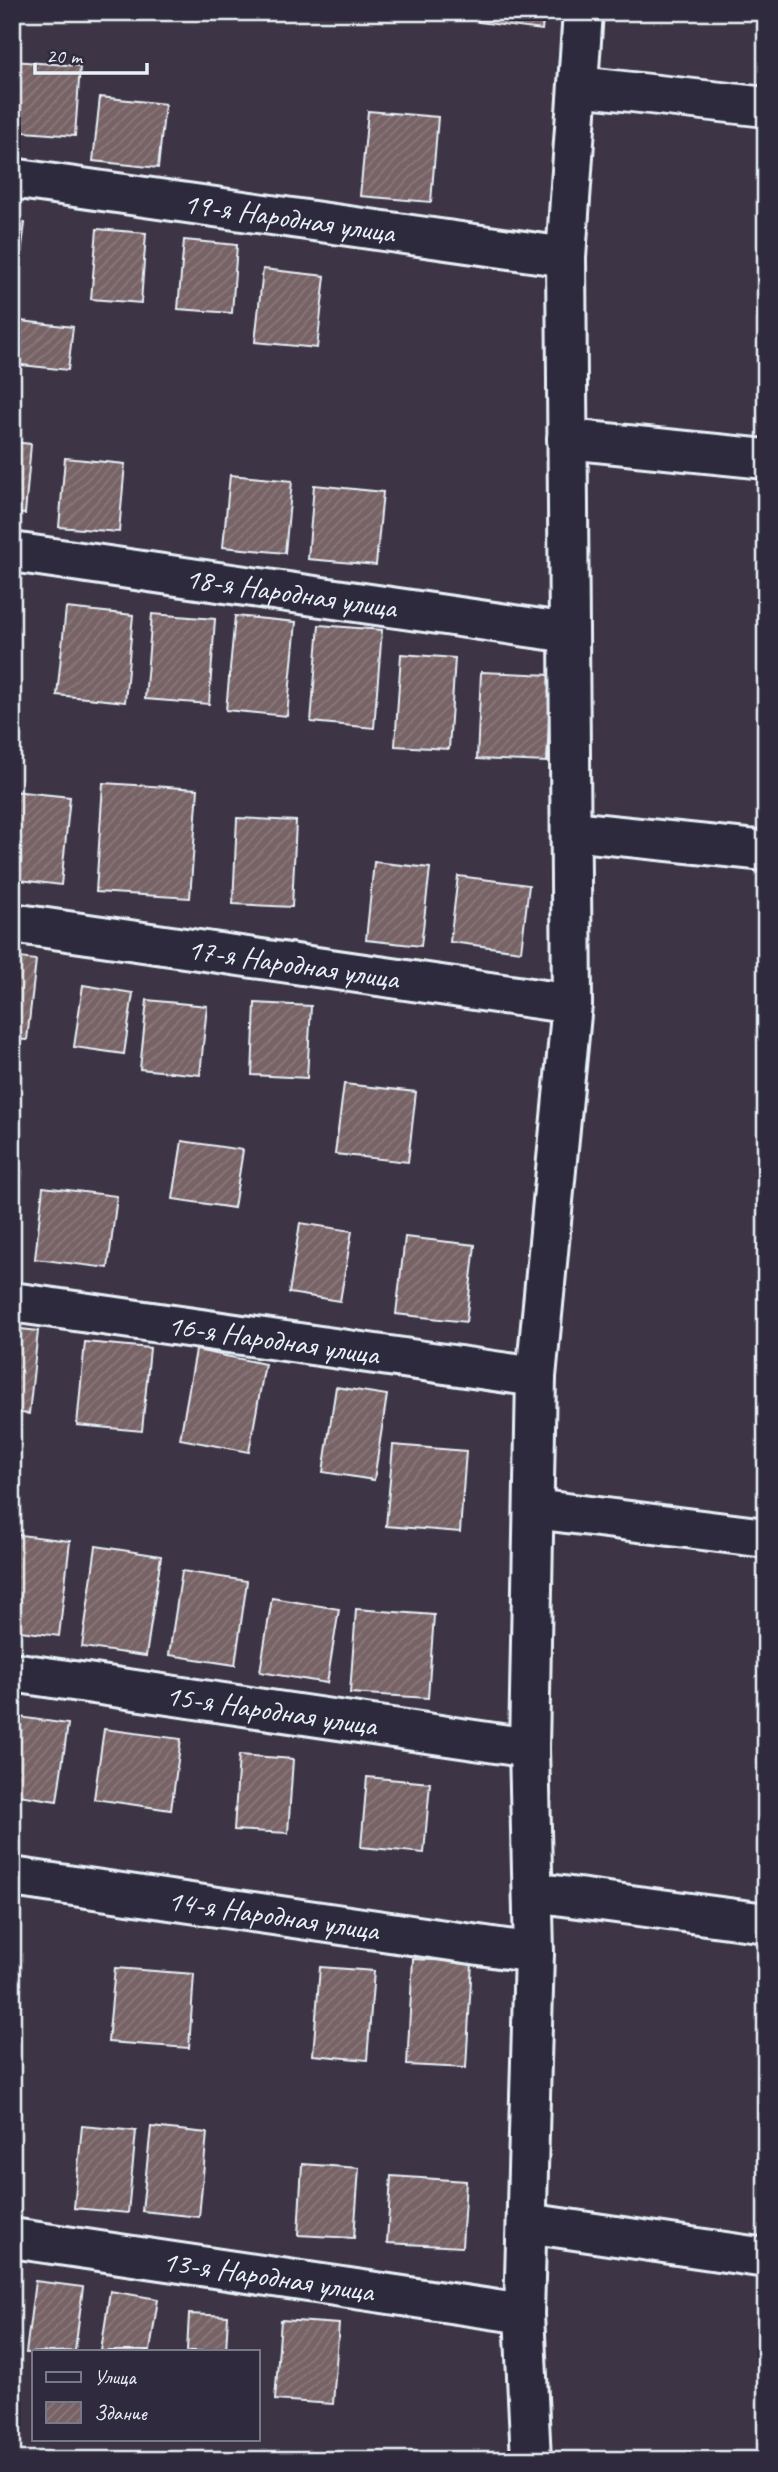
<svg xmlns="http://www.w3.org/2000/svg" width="778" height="2472" viewBox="0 0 778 2472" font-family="Caveat,sans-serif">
  <defs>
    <pattern id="building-hatch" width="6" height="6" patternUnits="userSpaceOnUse" patternTransform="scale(1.75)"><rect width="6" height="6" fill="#776265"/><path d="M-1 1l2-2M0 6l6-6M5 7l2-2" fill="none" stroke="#8a797c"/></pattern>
  </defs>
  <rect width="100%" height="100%" fill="#3d3545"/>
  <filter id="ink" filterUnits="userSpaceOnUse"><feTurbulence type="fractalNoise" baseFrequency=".0143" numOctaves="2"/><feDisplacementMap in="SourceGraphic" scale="14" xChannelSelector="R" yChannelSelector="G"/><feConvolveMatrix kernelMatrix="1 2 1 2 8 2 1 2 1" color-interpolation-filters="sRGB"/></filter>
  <g filter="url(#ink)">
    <path fill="url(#building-hatch)" stroke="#e8f1f8" stroke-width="2" d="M 480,12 L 544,12 L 542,30 L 478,22 Z
      M 12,61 L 80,66 L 75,136 L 12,131 Z
      M 100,97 L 165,104 L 158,168 L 93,161 Z
      M 368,111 L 438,117 L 431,202 L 360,196 Z
      M 12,221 L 25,223 L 16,293 L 12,293 Z
      M 97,229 L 146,233 L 141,303 L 91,299 Z
      M 184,240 L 237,245 L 232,313 L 178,309 Z
      M 263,269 L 325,276 L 317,348 L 255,342 Z
      M 12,320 L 73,327 L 68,370 L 12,364 Z
      M 12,442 L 31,444 L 25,514 L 12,513 Z
      M 65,458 L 125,464 L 119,532 L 59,527 Z
      M 230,475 L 292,481 L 285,553 L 223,547 Z
      M 314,485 L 383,492 L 376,565 L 308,559 Z
      M 66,608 L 133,615 L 125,702 L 57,695 Z
      M 152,614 L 215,619 L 209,704 L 145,699 Z
      M 235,616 L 296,622 L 287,716 L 226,710 Z
      M 319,625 L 382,630 L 374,728 L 311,722 Z
      M 401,654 L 455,658 L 449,749 L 395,746 Z
      M 481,672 L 551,675 L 547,762 L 477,759 Z
      M 103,783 L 198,789 L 190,898 L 96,892 Z
      M 12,791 L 70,797 L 61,885 L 12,879 Z
      M 237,818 L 296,821 L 292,907 L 233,904 Z
      M 374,862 L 430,868 L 421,946 L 366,940 Z
      M 458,876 L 529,885 L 521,951 L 450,942 Z
      M 12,957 L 36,960 L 27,1040 L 12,1039 Z
      M 83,985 L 133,993 L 124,1054 L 74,1047 Z
      M 147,1000 L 207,1006 L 200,1075 L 140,1069 Z
      M 255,1003 L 311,1006 L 307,1078 L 252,1075 Z
      M 344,1084 L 416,1092 L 408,1162 L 335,1154 Z
      M 182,1141 L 243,1150 L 234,1208 L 173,1199 Z
      M 12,1170 L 22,1171 L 14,1260 L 12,1260 Z
      M 43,1187 L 117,1196 L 108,1268 L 35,1259 Z
      M 300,1223 L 352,1231 L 340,1301 L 289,1293 Z
      M 405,1237 L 475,1245 L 466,1322 L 396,1314 Z
      M 12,1328 L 38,1331 L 29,1414 L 12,1412 Z
      M 85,1342 L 150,1348 L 142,1431 L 77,1425 Z
      M 196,1350 L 265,1364 L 249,1452 L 180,1439 Z
      M 336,1387 L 387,1395 L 374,1480 L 323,1472 Z
      M 393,1445 L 466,1451 L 460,1532 L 386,1526 Z
      M 12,1534 L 70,1541 L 59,1636 L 12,1630 Z
      M 96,1546 L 161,1556 L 146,1656 L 82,1647 Z
      M 182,1571 L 247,1581 L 235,1665 L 169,1655 Z
      M 272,1598 L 339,1609 L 327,1683 L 260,1672 Z
      M 356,1609 L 434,1615 L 428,1698 L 350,1693 Z
      M 12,1716 L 68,1724 L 57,1801 L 12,1794 Z
      M 104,1729 L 181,1739 L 171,1810 L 94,1799 Z
      M 239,1755 L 293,1759 L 288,1833 L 234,1830 Z
      M 367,1777 L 430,1783 L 424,1853 L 361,1847 Z
      M 413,1959 L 472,1962 L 466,2068 L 407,2065 Z
      M 320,1967 L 374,1971 L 367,2060 L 313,2055 Z
      M 115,1968 L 194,1974 L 189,2048 L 108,2042 Z
      M 82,2126 L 136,2131 L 128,2213 L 74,2208 Z
      M 151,2127 L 207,2133 L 199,2217 L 142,2211 Z
      M 302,2164 L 359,2168 L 354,2238 L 298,2235 Z
      M 391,2176 L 466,2181 L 462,2247 L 387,2243 Z
      M 35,2281 L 83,2287 L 75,2351 L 26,2353 Z
      M 110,2291 L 158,2299 L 150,2351 L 101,2351 Z
      M 189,2314 L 228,2316 L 226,2351 L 187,2351 Z
      M 281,2320 L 339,2324 L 333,2404 L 275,2400 Z"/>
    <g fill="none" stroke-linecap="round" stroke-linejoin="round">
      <g stroke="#e8f1f8" stroke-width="44">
        <g id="minor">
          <path d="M 578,86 L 766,107"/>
          <path id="s1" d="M 12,178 L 566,257"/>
          <path d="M 567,439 L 766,459"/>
          <path id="s2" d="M 12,552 L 569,633"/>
          <path d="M 571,831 L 766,851"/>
          <path id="s3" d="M 12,923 L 572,1004"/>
          <path id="s4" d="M 12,1302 L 536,1377"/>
          <path d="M 534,1509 L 766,1538"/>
          <path id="s5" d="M 12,1672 L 529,1748"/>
          <path id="s6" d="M 12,1877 L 534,1953"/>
          <path d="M 533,1892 L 766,1923"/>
          <path d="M 527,2223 L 766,2258"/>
          <path id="s7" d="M 12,2238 L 524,2314"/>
          <path d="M 531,2460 L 524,2314 L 534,1953 L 529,1748 L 536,1377 L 572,1004 L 566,257 L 583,12"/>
        </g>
      </g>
      <use href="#minor" stroke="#2f2a3d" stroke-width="38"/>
    </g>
  </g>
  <g text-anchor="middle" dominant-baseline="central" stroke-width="5" stroke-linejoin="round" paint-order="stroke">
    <g font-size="30" fill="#e8f1f8" stroke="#2f2a3d">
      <text stroke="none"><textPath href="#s1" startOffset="280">19-я Народная улица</textPath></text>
      <text stroke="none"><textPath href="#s2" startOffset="282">18-я Народная улица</textPath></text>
      <text stroke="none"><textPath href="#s3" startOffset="284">17-я Народная улица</textPath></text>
      <text stroke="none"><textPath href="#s4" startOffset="264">16-я Народная улица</textPath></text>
      <text stroke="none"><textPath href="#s5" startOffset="262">15-я Народная улица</textPath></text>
      <text stroke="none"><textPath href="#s6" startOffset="264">14-я Народная улица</textPath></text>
      <text stroke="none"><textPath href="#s7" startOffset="259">13-я Народная улица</textPath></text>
    </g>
  </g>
  <rect width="778" height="2472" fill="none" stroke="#2f2a3d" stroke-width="42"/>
  <rect x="21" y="21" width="736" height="2430" fill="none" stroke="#e8f1f8" stroke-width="2.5" filter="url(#ink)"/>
  <rect x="32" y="2350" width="228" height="91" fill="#2f2a3d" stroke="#797a88" stroke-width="2"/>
  <rect x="46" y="2372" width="35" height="10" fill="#2f2a3d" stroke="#797a88" stroke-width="2"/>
  <text x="94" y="2384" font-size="21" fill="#e8f1f8">Улица</text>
  <rect x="46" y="2402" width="35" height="21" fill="url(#building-hatch)" stroke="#797a88" stroke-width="2"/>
  <text x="94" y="2420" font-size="21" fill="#e8f1f8">Здание</text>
  <path d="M35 63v10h112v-10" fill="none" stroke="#e8f1f8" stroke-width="3.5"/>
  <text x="46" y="63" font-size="21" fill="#e8f1f8" stroke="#2f2a3d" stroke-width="5" paint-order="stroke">20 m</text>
</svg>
